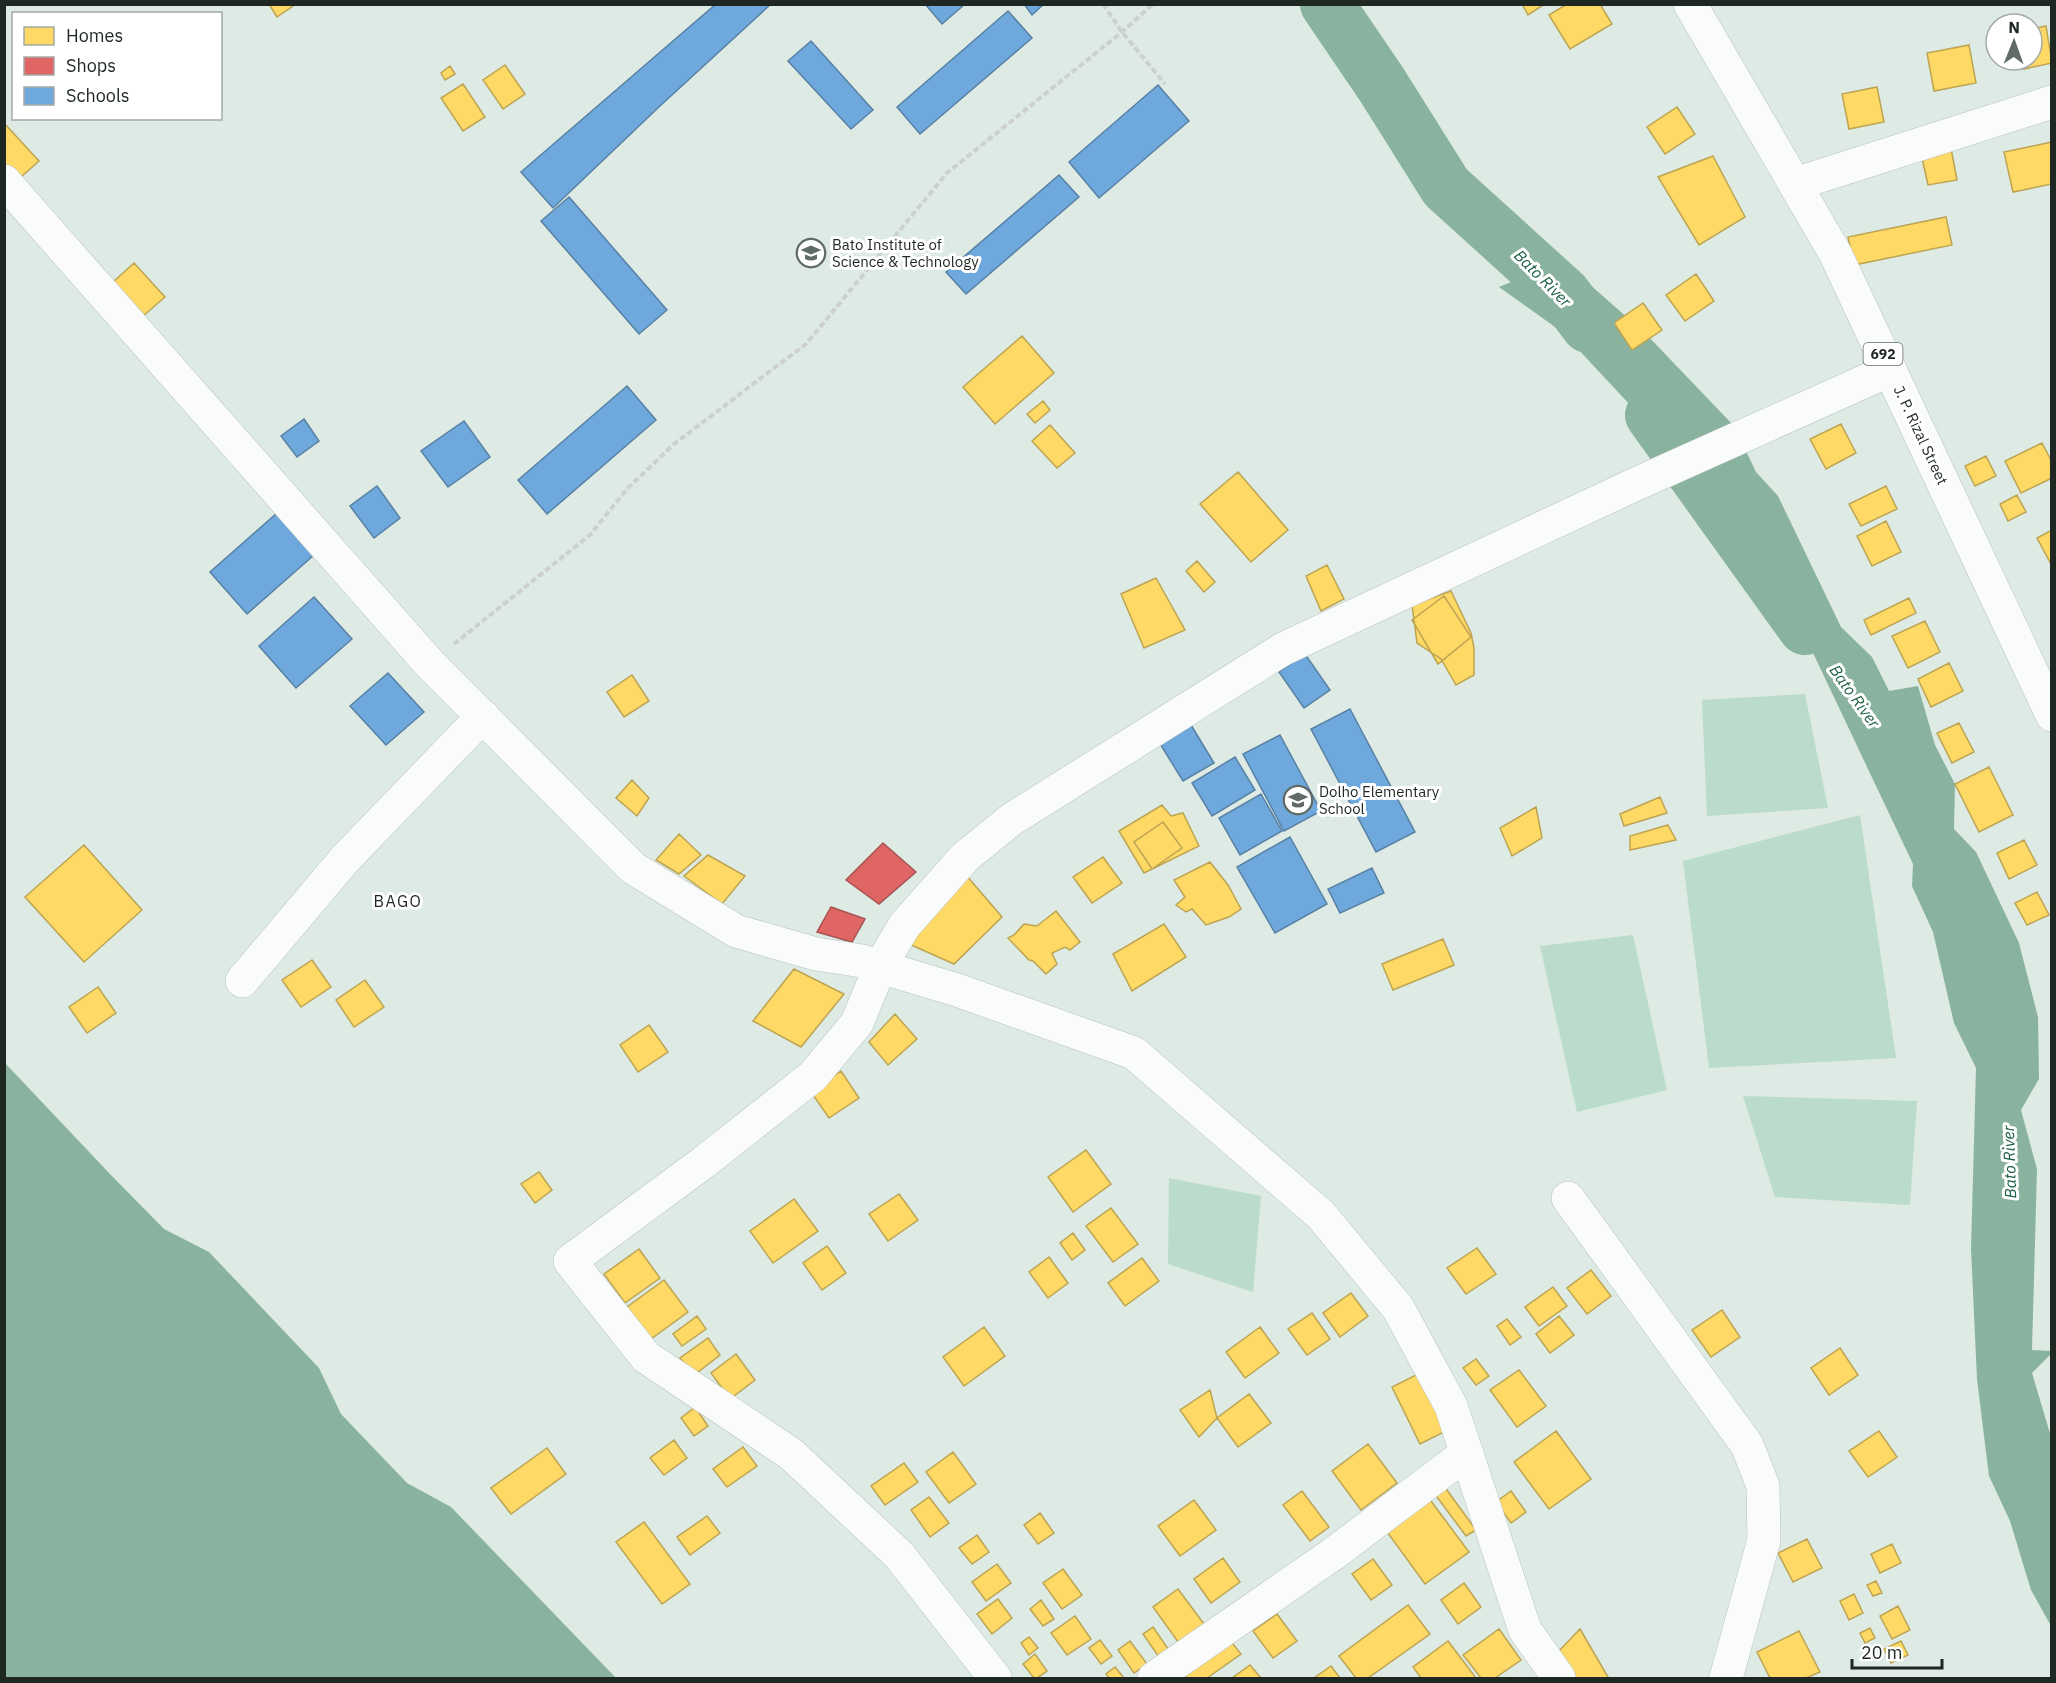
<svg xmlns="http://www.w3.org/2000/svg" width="2056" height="1683" viewBox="0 0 2056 1683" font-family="'IBM Plex Sans',sans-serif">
  <rect width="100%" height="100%" fill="#deeae4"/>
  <path fill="#bbdccb" d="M 1805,694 L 1828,808 L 1707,816 L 1702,700 Z
    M 1860,815 L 1896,1058 L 1709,1068 L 1683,861 Z
    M 1633,935 L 1667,1090 L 1577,1112 L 1540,946 Z
    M 1743,1096 L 1917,1101 L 1910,1205 L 1775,1197 Z
    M 1169,1178 L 1261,1196 L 1253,1292 L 1168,1264 Z"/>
  <path fill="#89b39e" d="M 1563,261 L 1646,334 L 1734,426 L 1756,472 L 1778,496 L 1841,627 L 1872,657 L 1889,691 L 1918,686 L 1935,745 L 1955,784 L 1954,829 L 1976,852 L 2019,943 L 2038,1017 L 2039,1079 L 2021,1110 L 2037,1169 L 2032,1350 L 2051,1351 L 2051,1354 L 2032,1373 L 2051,1437 L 2051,1626 L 2031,1590 L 2010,1521 L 1989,1476 L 1977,1379 L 1971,1249 L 1976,1068 L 1954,1023 L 1933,932 L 1912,886 L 1913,864 L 1805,636 L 1783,612 L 1761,566 L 1739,543 L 1718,498 L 1706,479 L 1674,452 L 1562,332 L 1499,287 Z
    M 4,1062 L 109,1173 L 164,1229 L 209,1252 L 319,1368 L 341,1414 L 407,1483 L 451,1507 L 616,1678 L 5,1678 Z"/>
  <path fill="#ffd966" stroke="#bca452" stroke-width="1.5" d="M 269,4 L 296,4 L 277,17 Z
    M 1522,4 L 1545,4 L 1528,15 Z
    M 1567,4 L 1600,4 L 1612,24 L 1570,49 L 1549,15 Z
    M 2046,26 L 2052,63 L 2024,69 L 2022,60 L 2032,60 L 2032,29 Z
    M 1969,45 L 1976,83 L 1934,91 L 1927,53 Z
    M 505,65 L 525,94 L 503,109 L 483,80 Z
    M 450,66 L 455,74 L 445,80 L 441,73 Z
    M 463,84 L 485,117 L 463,131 L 441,98 Z
    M 1877,87 L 1884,122 L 1849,129 L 1842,94 Z
    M 1677,107 L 1695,134 L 1665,154 L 1647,127 Z
    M 4,123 L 39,161 L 13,184 L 4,175 Z
    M 2052,142 L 2052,184 L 2013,192 L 2004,152 Z
    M 1950,143 L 1957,180 L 1928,185 L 1920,149 Z
    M 1713,156 L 1745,217 L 1699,245 L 1658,177 Z
    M 1946,217 L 1952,245 L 1854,265 L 1848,237 Z
    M 134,263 L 165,297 L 143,316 L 113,282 Z
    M 1696,274 L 1714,301 L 1685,321 L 1666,295 Z
    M 1643,303 L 1662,330 L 1632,350 L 1614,323 Z
    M 1022,336 L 1054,373 L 995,424 L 963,387 Z
    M 1043,401 L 1050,410 L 1035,423 L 1027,414 Z
    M 1841,424 L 1856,453 L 1826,469 L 1810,439 Z
    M 1050,425 L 1075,453 L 1057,468 L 1032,441 Z
    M 2042,443 L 2052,462 L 2052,478 L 2021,493 L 2005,461 Z
    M 1986,456 L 1996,476 L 1975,486 L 1965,466 Z
    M 1238,472 L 1288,530 L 1251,562 L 1200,504 Z
    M 1886,486 L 1897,509 L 1861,526 L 1849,504 Z
    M 2017,495 L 2026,512 L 2008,521 L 2000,504 Z
    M 1886,521 L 1901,552 L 1872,566 L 1857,536 Z
    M 2052,530 L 2052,566 L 2037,538 Z
    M 1197,561 L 1215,582 L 1204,592 L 1186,571 Z
    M 1327,565 L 1344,599 L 1321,611 L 1306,576 Z
    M 1156,578 L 1185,630 L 1144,648 L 1121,594 Z
    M 1451,591 L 1471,633 L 1474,648 L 1474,675 L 1456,685 L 1441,659 L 1417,643 L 1412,605 Z
    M 1444,596 L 1471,637 L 1438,664 L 1412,620 Z
    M 1909,598 L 1916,613 L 1871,635 L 1864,620 Z
    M 1925,621 L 1940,652 L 1908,668 L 1892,636 Z
    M 1949,663 L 1963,691 L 1931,707 L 1918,679 Z
    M 632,675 L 649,701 L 624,717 L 607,692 Z
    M 1959,723 L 1974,752 L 1952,763 L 1937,733 Z
    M 1989,767 L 2013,815 L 1979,832 L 1955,784 Z
    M 632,780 L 649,798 L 637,816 L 616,798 Z
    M 1660,797 L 1667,813 L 1624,826 L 1620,814 Z
    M 1162,805 L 1171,816 L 1183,813 L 1199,846 L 1144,873 L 1119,831 Z
    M 1536,807 L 1542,838 L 1512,856 L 1500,828 Z
    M 1163,822 L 1182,848 L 1152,869 L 1134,842 Z
    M 1668,825 L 1676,840 L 1630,850 L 1630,836 Z
    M 679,834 L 701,855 L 679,874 L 656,860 Z
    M 2024,840 L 2037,865 L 2009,879 L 1997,853 Z
    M 84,845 L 142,910 L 84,962 L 25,897 Z
    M 708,855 L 745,876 L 722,904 L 684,876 Z
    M 1103,857 L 1122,883 L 1092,903 L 1073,877 Z
    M 1210,862 L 1228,885 L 1241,909 L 1229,917 L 1206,925 L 1192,909 L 1186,912 L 1176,905 L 1185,897 L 1174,880 Z
    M 966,875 L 1002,917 L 954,964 L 900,940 Z
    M 2037,892 L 2049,915 L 2027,925 L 2015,903 Z
    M 1056,911 L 1080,942 L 1070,950 L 1065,947 L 1052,953 L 1057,964 L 1046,974 L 1033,961 L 1029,960 L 1008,938 L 1014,935 L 1024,924 L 1037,926 Z
    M 1164,924 L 1186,957 L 1132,991 L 1113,954 Z
    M 1443,939 L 1454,965 L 1393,990 L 1382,964 Z
    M 312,960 L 331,987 L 301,1007 L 282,980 Z
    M 794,969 L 844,994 L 801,1047 L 753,1021 Z
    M 365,980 L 384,1007 L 354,1027 L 336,1000 Z
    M 98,987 L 116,1013 L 87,1033 L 69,1007 Z
    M 895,1014 L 917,1039 L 888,1065 L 869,1042 Z
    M 649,1025 L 668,1052 L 638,1072 L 620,1045 Z
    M 841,1071 L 859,1098 L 829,1118 L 811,1092 Z
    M 1086,1150 L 1111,1184 L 1073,1212 L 1048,1177 Z
    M 539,1172 L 552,1190 L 535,1203 L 521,1184 Z
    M 899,1194 L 918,1220 L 888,1241 L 869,1214 Z
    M 794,1199 L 818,1231 L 773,1263 L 750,1231 Z
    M 1111,1208 L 1138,1244 L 1113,1262 L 1086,1226 Z
    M 1073,1233 L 1085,1250 L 1072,1260 L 1060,1243 Z
    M 827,1246 L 846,1273 L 822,1290 L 803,1263 Z
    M 1477,1248 L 1496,1274 L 1466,1294 L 1447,1268 Z
    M 639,1249 L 660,1278 L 625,1303 L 604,1274 Z
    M 1049,1257 L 1068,1283 L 1048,1298 L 1029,1272 Z
    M 1142,1258 L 1159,1281 L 1125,1306 L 1108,1283 Z
    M 1591,1270 L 1611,1296 L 1587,1314 L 1567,1288 Z
    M 664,1280 L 688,1312 L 644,1344 L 620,1312 Z
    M 1553,1287 L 1567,1306 L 1539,1326 L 1525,1307 Z
    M 1351,1293 L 1368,1316 L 1340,1337 L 1323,1313 Z
    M 1722,1310 L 1740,1337 L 1711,1357 L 1692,1330 Z
    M 1312,1313 L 1330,1339 L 1307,1355 L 1288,1329 Z
    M 697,1316 L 706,1329 L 682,1346 L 673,1334 Z
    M 1559,1316 L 1574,1335 L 1550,1353 L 1536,1334 Z
    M 1507,1319 L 1521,1337 L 1510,1345 L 1497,1326 Z
    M 984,1327 L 1005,1356 L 964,1386 L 943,1357 Z
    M 1260,1327 L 1279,1353 L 1245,1378 L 1226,1352 Z
    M 708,1338 L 720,1355 L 693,1376 L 680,1358 Z
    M 1840,1348 L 1858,1375 L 1829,1395 L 1811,1368 Z
    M 736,1354 L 755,1380 L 730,1399 L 711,1373 Z
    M 1476,1359 L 1489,1376 L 1476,1385 L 1463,1368 Z
    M 1519,1370 L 1546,1406 L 1517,1427 L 1490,1390 Z
    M 1418,1374 L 1446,1431 L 1420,1444 L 1392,1387 Z
    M 1210,1390 L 1217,1418 L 1199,1437 L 1180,1410 Z
    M 1249,1394 L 1271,1423 L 1238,1447 L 1217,1418 Z
    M 695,1407 L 708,1426 L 694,1436 L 681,1418 Z
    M 1556,1431 L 1591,1479 L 1549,1509 L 1514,1462 Z
    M 1879,1431 L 1897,1457 L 1868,1477 L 1849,1451 Z
    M 674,1440 L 687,1458 L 664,1475 L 650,1458 Z
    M 1368,1444 L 1397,1483 L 1361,1510 L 1332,1471 Z
    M 743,1447 L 757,1466 L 727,1487 L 713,1469 Z
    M 547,1448 L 566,1474 L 511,1514 L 491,1488 Z
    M 953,1452 L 976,1484 L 949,1503 L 926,1472 Z
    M 904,1463 L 918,1482 L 885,1505 L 871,1486 Z
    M 1444,1486 L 1476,1530 L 1466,1536 L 1434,1493 Z
    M 1302,1491 L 1329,1527 L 1310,1541 L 1283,1505 Z
    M 1511,1491 L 1526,1512 L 1511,1523 L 1496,1502 Z
    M 1425,1493 L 1469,1552 L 1425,1584 L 1382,1525 Z
    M 929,1497 L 949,1523 L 930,1537 L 911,1510 Z
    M 1194,1500 L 1216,1530 L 1180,1556 L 1158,1526 Z
    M 1040,1513 L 1054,1533 L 1038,1544 L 1024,1525 Z
    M 707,1516 L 720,1533 L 690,1555 L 677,1537 Z
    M 644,1522 L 690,1584 L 662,1604 L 616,1542 Z
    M 977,1535 L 989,1552 L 972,1564 L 959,1548 Z
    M 1807,1539 L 1822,1568 L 1793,1582 L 1778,1553 Z
    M 1892,1544 L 1901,1563 L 1880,1573 L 1871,1554 Z
    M 1223,1558 L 1240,1582 L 1211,1603 L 1194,1579 Z
    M 1373,1559 L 1392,1585 L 1371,1600 L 1352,1574 Z
    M 997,1564 L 1011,1583 L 986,1601 L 972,1582 Z
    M 1063,1569 L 1082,1595 L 1062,1609 L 1043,1583 Z
    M 1876,1581 L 1882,1593 L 1873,1596 L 1867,1585 Z
    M 1464,1583 L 1481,1607 L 1458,1624 L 1441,1600 Z
    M 1178,1589 L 1207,1628 L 1181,1646 L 1153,1607 Z
    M 1854,1594 L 1863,1613 L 1849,1620 L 1840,1601 Z
    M 998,1599 L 1012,1618 L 992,1634 L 977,1614 Z
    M 1041,1600 L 1054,1619 L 1043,1626 L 1030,1609 Z
    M 1408,1605 L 1430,1634 L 1368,1678 L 1356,1678 L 1339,1656 Z
    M 1898,1606 L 1910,1630 L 1892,1639 L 1880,1616 Z
    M 1277,1614 L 1297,1641 L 1273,1658 L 1253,1631 Z
    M 1075,1616 L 1091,1639 L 1067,1655 L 1051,1633 Z
    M 1153,1627 L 1171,1653 L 1161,1660 L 1143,1634 Z
    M 1870,1628 L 1875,1638 L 1865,1643 L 1860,1633 Z
    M 1499,1629 L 1521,1660 L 1495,1678 L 1481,1678 L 1463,1655 Z
    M 1580,1629 L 1608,1677 L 1606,1678 L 1571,1678 L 1556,1654 Z
    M 1799,1631 L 1820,1672 L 1806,1678 L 1770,1678 L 1757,1652 Z
    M 1029,1637 L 1038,1648 L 1029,1655 L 1021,1643 Z
    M 1229,1639 L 1241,1654 L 1207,1678 L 1187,1678 L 1183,1672 Z
    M 1100,1640 L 1112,1656 L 1101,1664 L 1089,1648 Z
    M 1130,1641 L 1147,1664 L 1134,1673 L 1118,1650 Z
    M 1448,1641 L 1476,1678 L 1421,1678 L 1413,1667 Z
    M 1901,1641 L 1908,1655 L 1891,1663 L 1884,1649 Z
    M 1035,1654 L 1047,1671 L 1037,1678 L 1034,1678 L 1023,1664 Z
    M 1250,1665 L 1261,1678 L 1232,1678 Z
    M 1331,1666 L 1340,1678 L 1314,1678 Z
    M 1115,1667 L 1124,1678 L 1109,1678 L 1106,1674 Z"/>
  <path fill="#e06666" stroke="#a65352" stroke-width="1.5" d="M 883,843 L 916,872 L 879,904 L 846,880 Z
    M 831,907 L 865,919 L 852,942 L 817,932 Z"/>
  <path fill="#6fa8dc" stroke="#5781a4" stroke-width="1.5" d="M 716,4 L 771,4 L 660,106 L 553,208 L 521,172 Z
    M 925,4 L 965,4 L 942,24 Z
    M 1024,4 L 1044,4 L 1032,15 Z
    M 1008,11 L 1032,38 L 920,134 L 897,107 Z
    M 811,41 L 873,110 L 851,129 L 788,61 Z
    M 1158,85 L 1189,121 L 1099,198 L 1069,162 Z
    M 1059,175 L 1079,197 L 966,294 L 946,272 Z
    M 569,197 L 667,310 L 639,334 L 541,221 Z
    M 627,386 L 656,420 L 547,514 L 518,480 Z
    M 304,419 L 319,441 L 297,457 L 281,436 Z
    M 464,421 L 490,457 L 448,487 L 421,451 Z
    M 377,486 L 400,518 L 374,538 L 350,506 Z
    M 277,513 L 314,555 L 247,614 L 210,572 Z
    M 314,597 L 352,639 L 296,688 L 259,646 Z
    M 1305,654 L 1330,690 L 1304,708 L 1279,672 Z
    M 388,673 L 424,712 L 386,745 L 350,706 Z
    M 1350,709 L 1415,832 L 1376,852 L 1311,729 Z
    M 1185,715 L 1214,763 L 1183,781 L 1154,734 Z
    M 1280,735 L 1321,811 L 1284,831 L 1243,754 Z
    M 1235,757 L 1255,790 L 1212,816 L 1192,783 Z
    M 1261,794 L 1282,831 L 1240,855 L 1219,818 Z
    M 1290,837 L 1327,904 L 1275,933 L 1237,867 Z
    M 1372,868 L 1384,893 L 1340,913 L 1328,889 Z"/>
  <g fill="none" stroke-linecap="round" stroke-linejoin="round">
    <path stroke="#89b39e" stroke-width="54" d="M 1327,4 L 1382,85 L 1446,187 L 1564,294 L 1588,326
      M 1652,415 L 1805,628"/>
    <g stroke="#b8c2bd" stroke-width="34">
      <path id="minor" d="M 4,181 L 429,663 L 633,868 L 736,931 L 816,954 L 862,961 L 880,967 L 857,1023 L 813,1076 L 704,1162 L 570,1261 L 646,1357 L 791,1454 L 899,1555 L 995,1678
        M 1795,184 L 2052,102
        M 242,981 L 345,859 L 483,716
        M 1568,1198 L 1747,1445 L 1763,1486 L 1764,1540 L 1726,1678
        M 1154,1678 L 1333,1554 L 1467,1453
        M 1559,1678 L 1525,1630 L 1451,1406 L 1398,1308 L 1321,1215 L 1134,1053 L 957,990 L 880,967 L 904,926 L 965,857 L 1012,819 L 1283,649 L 1636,484 L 1890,370"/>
    </g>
    <g stroke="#b8c2bd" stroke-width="34">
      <path id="major" d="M 1690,4 L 1835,253 L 2052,715"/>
    </g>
    <path stroke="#ccd0ce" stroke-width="4" stroke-dasharray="6 3" stroke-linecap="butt" d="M 1103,4 L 1122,32 L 1165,84
      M 454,644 L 590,535 L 627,489 L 674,444 L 806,344 L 947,173 L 1122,32 L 1153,4"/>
    <use href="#minor" stroke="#fafcfb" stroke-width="33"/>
    <use href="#major" stroke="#fafcfb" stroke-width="33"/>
  </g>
  <defs>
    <g id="university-ring" transform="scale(1.5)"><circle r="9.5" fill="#fff" stroke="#616b66" stroke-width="1.5"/><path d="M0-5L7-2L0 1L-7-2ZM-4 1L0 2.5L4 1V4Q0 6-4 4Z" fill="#616b66"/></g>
    <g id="school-ring" transform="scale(1.5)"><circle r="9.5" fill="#fff" stroke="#616b66" stroke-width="1.5"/><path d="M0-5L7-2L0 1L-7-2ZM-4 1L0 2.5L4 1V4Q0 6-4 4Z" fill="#616b66"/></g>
  </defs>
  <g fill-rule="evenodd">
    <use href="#university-ring" x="811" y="253"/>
    <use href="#school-ring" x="1298" y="800"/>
  </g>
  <g text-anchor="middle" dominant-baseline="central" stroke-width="6" stroke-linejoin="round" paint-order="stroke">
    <rect fill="#fff" stroke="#626864" stroke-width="1.5" x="1863.5" y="343" width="39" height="22" rx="4.5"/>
    <g font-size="14" font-weight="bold" fill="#1e2722">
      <text x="1883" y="354">692</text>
    </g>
    <g font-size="15" fill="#1e2722" stroke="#fff" text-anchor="start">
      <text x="832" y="244">Bato Institute of<tspan x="832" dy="17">Science &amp; Technology</tspan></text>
      <text x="1319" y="791">Dolho Elementary<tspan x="1319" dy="17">School</tspan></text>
    </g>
    <g font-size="15" fill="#1e2722" stroke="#fff">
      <text transform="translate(1921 435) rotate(65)">J. P. Rizal Street</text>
    </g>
    <g font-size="16" font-style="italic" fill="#1d6044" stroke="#fff">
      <text transform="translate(1543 278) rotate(45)">Bato River</text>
      <text transform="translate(1855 696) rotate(54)">Bato River</text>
      <text transform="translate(2009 1162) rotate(-92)">Bato River</text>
    </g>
    <g font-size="16" letter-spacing="1.5" fill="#1e2722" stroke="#fff">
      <text x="398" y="901">BAGO</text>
    </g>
  </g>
  <rect width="2056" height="1683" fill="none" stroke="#1e2722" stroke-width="12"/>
  <rect x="12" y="12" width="210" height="108" fill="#ffffff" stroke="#a5a9a7" stroke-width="1.5"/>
  <rect x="24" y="27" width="30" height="18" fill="#ffd966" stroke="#a5a9a7" stroke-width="1.5"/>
  <text x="66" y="42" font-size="18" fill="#1e2722">Homes</text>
  <rect x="24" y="57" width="30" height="18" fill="#e06666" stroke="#a5a9a7" stroke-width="1.5"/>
  <text x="66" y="72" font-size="18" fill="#1e2722">Shops</text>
  <rect x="24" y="87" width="30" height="18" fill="#6fa8dc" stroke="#a5a9a7" stroke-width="1.5"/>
  <text x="66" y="102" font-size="18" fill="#1e2722">Schools</text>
  <g transform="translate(2014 42) rotate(1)"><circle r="28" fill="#ffffff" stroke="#a5a9a7" stroke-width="1.5"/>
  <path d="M0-4.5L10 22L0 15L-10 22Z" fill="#616b66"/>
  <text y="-9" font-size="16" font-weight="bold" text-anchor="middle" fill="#1e2722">N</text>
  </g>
  <path d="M1852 1659v9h90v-9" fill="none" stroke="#1e2722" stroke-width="3"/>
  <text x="1861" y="1659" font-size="18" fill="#1e2722" stroke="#ffffff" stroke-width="4.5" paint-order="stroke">20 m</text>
</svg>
